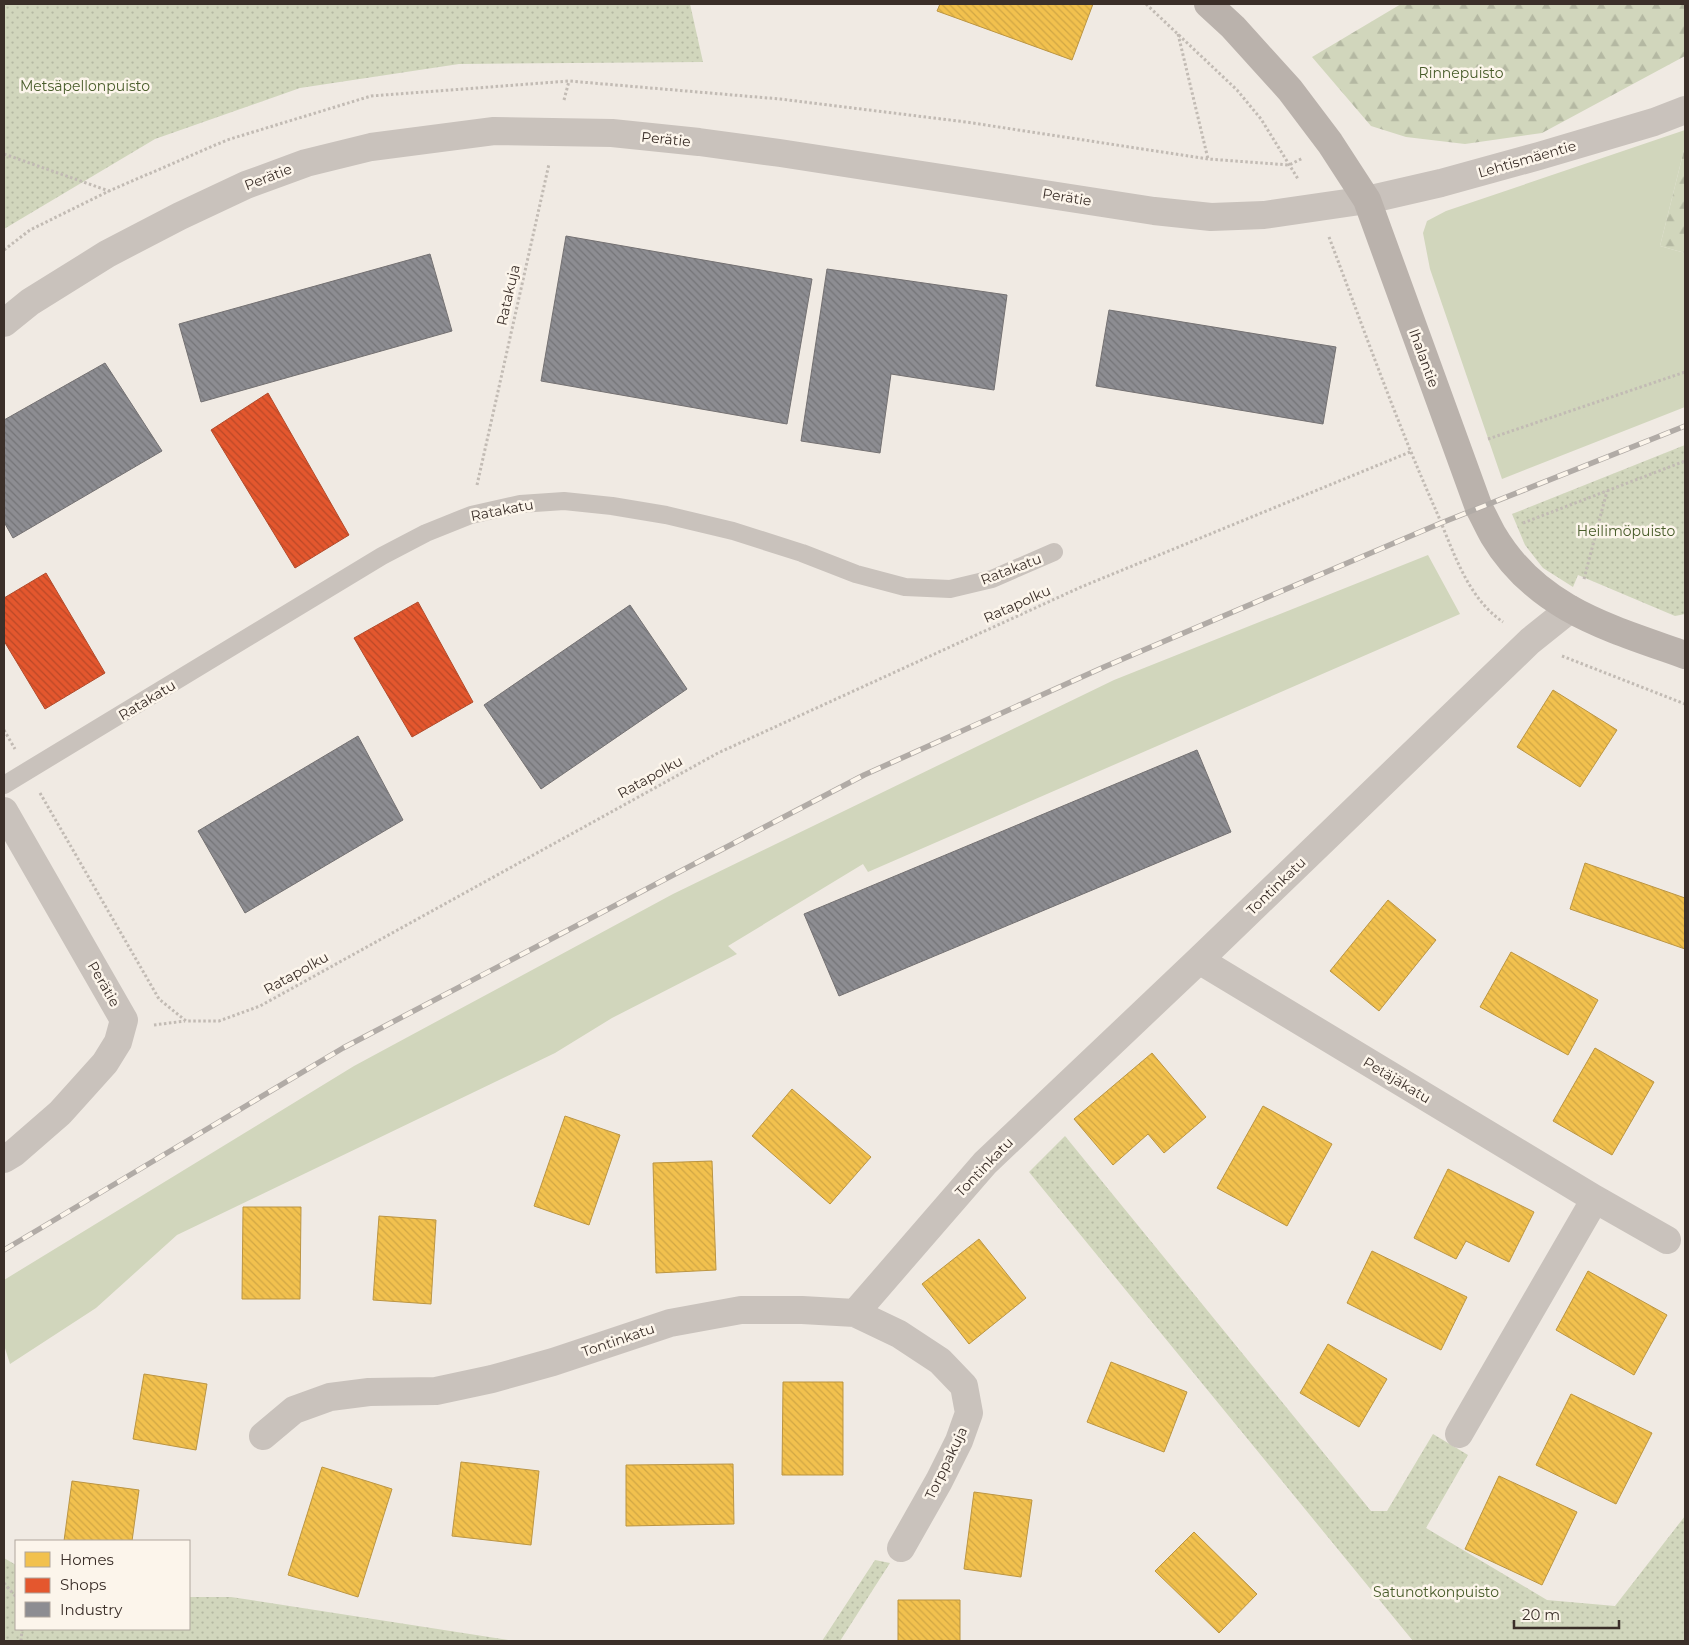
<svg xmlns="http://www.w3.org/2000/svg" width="1689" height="1645" viewBox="0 0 1689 1645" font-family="Montserrat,sans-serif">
  <defs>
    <pattern id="forest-firs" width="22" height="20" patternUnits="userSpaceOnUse" patternTransform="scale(1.25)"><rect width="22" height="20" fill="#d1d6bc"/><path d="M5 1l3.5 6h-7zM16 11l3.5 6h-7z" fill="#b4b8a2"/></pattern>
    <pattern id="park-dots" width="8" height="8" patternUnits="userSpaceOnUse" patternTransform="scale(1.25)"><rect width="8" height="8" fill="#d1d6bc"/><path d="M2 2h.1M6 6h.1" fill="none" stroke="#b4b8a2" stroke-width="1.8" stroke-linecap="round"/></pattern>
    <pattern id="homes-back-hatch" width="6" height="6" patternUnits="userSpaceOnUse" patternTransform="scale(1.25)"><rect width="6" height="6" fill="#f2c14e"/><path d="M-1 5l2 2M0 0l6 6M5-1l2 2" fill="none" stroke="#d0a644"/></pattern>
    <pattern id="shops-back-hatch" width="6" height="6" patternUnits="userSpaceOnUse" patternTransform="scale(1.25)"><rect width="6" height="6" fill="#e4572e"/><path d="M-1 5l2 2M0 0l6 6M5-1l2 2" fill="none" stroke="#ba4827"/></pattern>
    <pattern id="industry-back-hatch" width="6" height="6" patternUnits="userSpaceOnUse" patternTransform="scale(1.25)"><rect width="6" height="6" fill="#8d8d92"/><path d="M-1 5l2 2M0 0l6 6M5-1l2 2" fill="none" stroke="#747477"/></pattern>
  </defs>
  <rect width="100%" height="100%" fill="#f0eae3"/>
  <path fill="#d1d6bc" d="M 1685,130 L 1685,146 L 1660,246 L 1685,253 L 1685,407 L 1502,479 L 1430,269 L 1423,233 L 1427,221 L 1446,211 Z
    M 1428,555 L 1460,614 L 868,872 L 863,864 L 728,946 L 737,954 L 612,1018 L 555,1053 L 177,1235 L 96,1308 L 10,1364 L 4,1345 L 4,1280 L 354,1066 L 673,894 L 1114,680 Z"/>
  <path fill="url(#forest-firs)" d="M 1401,4 L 1685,4 L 1685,56 L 1542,133 L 1465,144 L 1406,137 L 1371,126 L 1312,57 Z
    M 1685,146 L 1685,253 L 1660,246 Z"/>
  <path fill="url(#park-dots)" d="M 4,4 L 690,4 L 703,62 L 459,64 L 300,88 L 155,139 L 4,229 Z
    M 1685,445 L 1685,614 L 1675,616 L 1578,575 L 1573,587 L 1543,568 L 1525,545 L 1512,514 Z
    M 1065,1136 L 1371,1511 L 1387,1511 L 1433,1434 L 1468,1455 L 1426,1528 L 1547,1600 L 1615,1606 L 1685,1516 L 1685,1641 L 1413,1641 L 1029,1172 Z
    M 4,1558 L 16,1565 L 16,1629 L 189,1629 L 189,1597 L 231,1597 L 515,1641 L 4,1641 Z
    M 875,1560 L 890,1563 L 840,1641 L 822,1641 Z"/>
  <path fill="url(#homes-back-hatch)" stroke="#bb9543" d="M 940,4 L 1093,4 L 1072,60 L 937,11 Z
    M 1553,690 L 1617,730 L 1580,787 L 1517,747 Z
    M 1585,863 L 1685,898 L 1685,949 L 1570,909 Z
    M 1388,900 L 1436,940 L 1379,1011 L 1330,971 Z
    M 1511,952 L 1598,1000 L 1568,1055 L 1480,1007 Z
    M 1595,1048 L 1654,1082 L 1612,1155 L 1553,1121 Z
    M 1152,1053 L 1206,1117 L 1164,1153 L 1148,1134 L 1113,1165 L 1074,1119 Z
    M 792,1089 L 871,1157 L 830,1204 L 752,1136 Z
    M 1263,1106 L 1332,1144 L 1287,1226 L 1217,1188 Z
    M 565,1116 L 620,1135 L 589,1225 L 534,1206 Z
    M 712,1161 L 716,1270 L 656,1273 L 653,1163 Z
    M 1448,1169 L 1534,1212 L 1509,1262 L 1466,1241 L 1456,1259 L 1414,1238 Z
    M 243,1207 L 301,1207 L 300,1299 L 242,1299 Z
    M 379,1216 L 436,1220 L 431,1304 L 373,1300 Z
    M 979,1239 L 1026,1298 L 969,1344 L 922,1284 Z
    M 1372,1251 L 1467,1297 L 1441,1350 L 1347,1303 Z
    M 1588,1271 L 1667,1315 L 1634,1375 L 1556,1330 Z
    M 1328,1344 L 1387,1379 L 1359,1427 L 1300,1393 Z
    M 1111,1362 L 1187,1392 L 1164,1452 L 1087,1422 Z
    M 144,1374 L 207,1384 L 196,1450 L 133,1439 Z
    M 783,1382 L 843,1382 L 843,1475 L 782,1475 Z
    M 1571,1394 L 1652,1433 L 1616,1504 L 1536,1465 Z
    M 461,1462 L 539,1471 L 531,1545 L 452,1536 Z
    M 733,1464 L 734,1524 L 626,1526 L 626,1465 Z
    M 322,1467 L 392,1489 L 358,1597 L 288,1575 Z
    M 1499,1476 L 1577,1512 L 1542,1585 L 1465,1549 Z
    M 72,1481 L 139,1490 L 132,1541 L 64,1541 Z
    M 974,1492 L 1032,1500 L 1021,1577 L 964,1569 Z
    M 1194,1532 L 1257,1594 L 1219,1633 L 1155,1571 Z
    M 898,1600 L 960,1600 L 960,1641 L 898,1641 Z"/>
  <path fill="url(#shops-back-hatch)" stroke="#b14b2c" d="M 268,393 L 349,535 L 295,568 L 211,430 Z
    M 46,573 L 105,673 L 45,709 L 4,641 L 4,598 Z
    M 418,602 L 473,702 L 412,737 L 354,638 Z"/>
  <path fill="url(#industry-back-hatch)" stroke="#747172" d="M 566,236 L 812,279 L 787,424 L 541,381 Z
    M 430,254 L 452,331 L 201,402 L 179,324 Z
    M 827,269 L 1007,295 L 994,390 L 891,374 L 880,453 L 801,441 Z
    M 1109,310 L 1336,347 L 1323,424 L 1096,386 Z
    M 105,363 L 162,451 L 13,538 L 4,522 L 4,420 Z
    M 630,605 L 687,689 L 541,789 L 484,705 Z
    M 358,736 L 403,820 L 245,913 L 198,831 Z
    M 1197,750 L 1231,832 L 839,996 L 804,914 Z"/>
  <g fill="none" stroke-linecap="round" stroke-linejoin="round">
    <path stroke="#c2bbb4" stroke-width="3" stroke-dasharray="2.5 2.5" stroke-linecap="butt" d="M 1146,4 L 1237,90 L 1261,119 L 1298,179
      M 1178,34 L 1208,159
      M 564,100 L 569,81
      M 4,154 L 109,191
      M 1329,237 C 1363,327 1395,418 1434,506 C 1452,546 1465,596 1503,622
      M 4,250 L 30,230 L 109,191 L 227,140 L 371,96 L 569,81 L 780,99 L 966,122 L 1208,159 L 1289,165 L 1303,158
      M 1488,439 L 1685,372
      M 477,485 L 549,164
      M 1523,523 L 1685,461
      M 1584,579 L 1607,491
      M 1562,656 L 1685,704
      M 4,730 L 15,749
      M 40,793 L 159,999 L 186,1021 L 219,1021 L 260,1006 L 718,753 L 1081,587 L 1410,452
      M 154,1025 L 185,1021
      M 4,1583 L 16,1597
      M 21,1641 L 22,1629"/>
    <path stroke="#c9c2bc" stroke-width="18" d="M 4,785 L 382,556 L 426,533 L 471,515 L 520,504 L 564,501 L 612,506 L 666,515 L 733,531 L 802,553 L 856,574 L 905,587 L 950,589 L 992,579 L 1054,552"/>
    <path stroke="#c9c2bc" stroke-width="28" d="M 4,323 L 30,302 L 107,254 L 180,216 L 246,185 L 306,163 L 371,147 L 494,131 L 612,133 L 699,142 L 780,153 L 1154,211 L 1211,217 L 1264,215 L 1367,200 L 1441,183 L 1539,156 L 1654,122 L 1685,110
      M 4,811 L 124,1020 L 118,1042 L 105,1063 L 60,1113 L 14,1153 L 4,1159
      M 1199,960 L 1595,1199 L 1667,1240
      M 855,1313 L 899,1334 L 940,1361 L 964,1386 L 969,1413 L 959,1441 L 939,1481 L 901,1548
      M 1459,1434 L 1595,1199
      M 263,1436 L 294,1410 L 330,1397 L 369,1392 L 436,1391 L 492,1379 L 553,1362 L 670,1323 L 741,1310 L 802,1310 L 855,1313 L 985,1163 L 1199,960 L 1530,641 L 1570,609"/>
    <path stroke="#bab2ac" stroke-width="28" d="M 1208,4 L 1233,27 L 1290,90 L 1330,143 L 1367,200 L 1479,508 C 1484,517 1488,526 1493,535 C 1537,609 1609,628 1685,655"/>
    <g stroke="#b1aba6" stroke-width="5.5">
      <path id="rail" d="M 4,1250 L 343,1048 L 864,775 L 1104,667 L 1441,523 L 1685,426"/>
    </g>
    <use href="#rail" stroke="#fcf5eb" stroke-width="4" stroke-dasharray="11" stroke-linecap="butt"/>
  </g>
  <g text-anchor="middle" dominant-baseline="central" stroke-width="5" stroke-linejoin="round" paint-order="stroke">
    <g font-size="14" fill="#485c2a" stroke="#fcf5eb">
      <text x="1461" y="73">Rinnepuisto</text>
      <text x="85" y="86">Metsäpellonpuisto</text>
      <text x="1626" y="531">Heilimöpuisto</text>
      <text x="1436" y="1592">Satunotkonpuisto</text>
    </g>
    <g font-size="14" fill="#3b2f29" stroke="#fcf5eb">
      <text transform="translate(666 139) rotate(6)">Perätie</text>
      <text transform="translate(1527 159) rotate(-16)">Lehtismäentie</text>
      <text transform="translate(268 177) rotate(-21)">Perätie</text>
      <text transform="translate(1067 197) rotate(9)">Perätie</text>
      <text transform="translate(508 295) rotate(-77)">Ratakuja</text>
      <text transform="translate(1424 358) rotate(70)">Ihalantie</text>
      <text transform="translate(502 510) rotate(-11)">Ratakatu</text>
      <text transform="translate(1011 569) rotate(-21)">Ratakatu</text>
      <text transform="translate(1017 604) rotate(-24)">Ratapolku</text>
      <text transform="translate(147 700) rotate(-31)">Ratakatu</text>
      <text transform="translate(650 777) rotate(-29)">Ratapolku</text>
      <text transform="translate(1276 886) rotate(-44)">Tontinkatu</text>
      <text transform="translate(296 973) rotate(-29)">Ratapolku</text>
      <text transform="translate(104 984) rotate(60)">Perätie</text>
      <text transform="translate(1397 1080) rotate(31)">Petäjäkatu</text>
      <text transform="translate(984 1167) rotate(-46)">Tontinkatu</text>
      <text transform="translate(618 1340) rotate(-19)">Tontinkatu</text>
      <text transform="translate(946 1463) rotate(-64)">Torppakuja</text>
    </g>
  </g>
  <rect width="1689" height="1645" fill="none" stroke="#3b2f29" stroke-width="10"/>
  <rect x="15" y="1540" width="175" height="90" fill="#fcf5eb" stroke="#afa69d"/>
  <rect x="25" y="1552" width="25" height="15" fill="#f2c14e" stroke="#afa69d"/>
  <text x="60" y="1565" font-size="15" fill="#3b2f29">Homes</text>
  <rect x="25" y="1578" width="25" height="15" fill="#e4572e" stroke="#afa69d"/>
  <text x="60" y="1590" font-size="15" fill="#3b2f29">Shops</text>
  <rect x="25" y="1602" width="25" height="15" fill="#8d8d92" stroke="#afa69d"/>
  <text x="60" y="1615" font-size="15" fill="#3b2f29">Industry</text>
  <path d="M1514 1620v8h105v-8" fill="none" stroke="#3b2f29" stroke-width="2.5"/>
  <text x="1522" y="1620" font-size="15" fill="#3b2f29" stroke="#fcf5eb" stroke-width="4" paint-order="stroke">20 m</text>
</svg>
